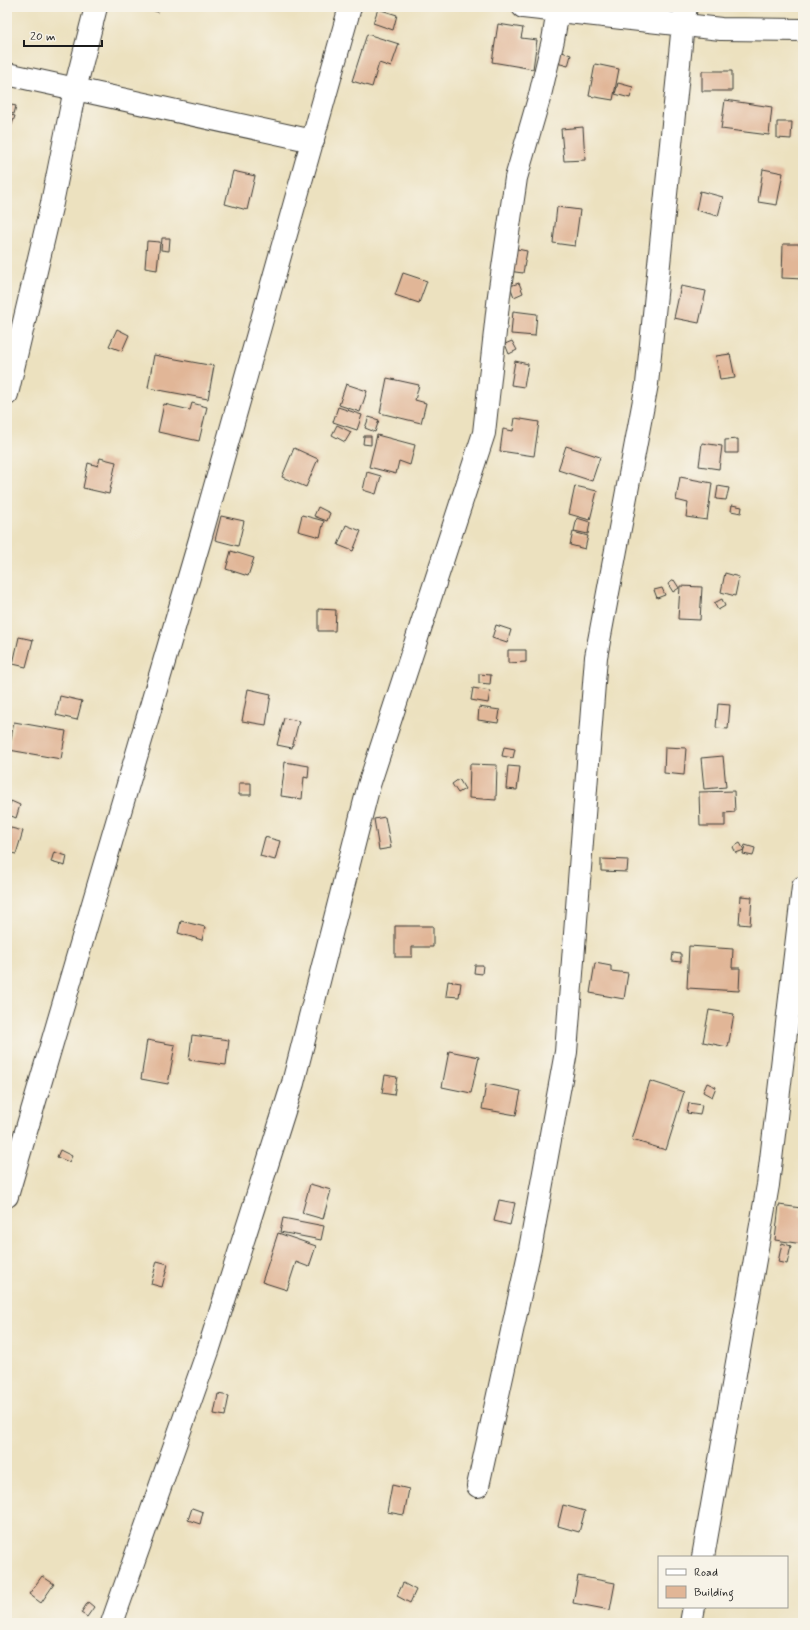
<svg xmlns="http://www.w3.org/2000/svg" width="810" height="1630" viewBox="0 0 810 1630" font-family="Mynerve,sans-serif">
  <rect width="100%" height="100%" fill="#f7f3e8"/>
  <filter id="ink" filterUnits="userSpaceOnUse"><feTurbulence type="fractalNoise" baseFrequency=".025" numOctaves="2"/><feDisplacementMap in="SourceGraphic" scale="8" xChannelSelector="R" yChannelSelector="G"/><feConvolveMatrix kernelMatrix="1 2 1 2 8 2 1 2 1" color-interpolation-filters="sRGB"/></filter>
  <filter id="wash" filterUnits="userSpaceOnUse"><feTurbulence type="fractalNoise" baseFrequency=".012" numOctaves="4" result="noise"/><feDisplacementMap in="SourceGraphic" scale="16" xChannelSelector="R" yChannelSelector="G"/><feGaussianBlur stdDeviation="0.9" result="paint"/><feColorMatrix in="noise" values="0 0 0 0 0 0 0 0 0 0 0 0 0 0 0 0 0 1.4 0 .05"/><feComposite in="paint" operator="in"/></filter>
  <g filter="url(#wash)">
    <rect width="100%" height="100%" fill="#ece1bf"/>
    <g id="blocks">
      <path fill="#e1b697" d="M 142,7 L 160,7 L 158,12 Z
        M 378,9 L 397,15 L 393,30 L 373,23 Z
        M 498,24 L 523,28 L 521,38 L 537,40 L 533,69 L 492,62 Z
        M 367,34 L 399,44 L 391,67 L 379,63 L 372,87 L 352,81 Z
        M 556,50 L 571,55 L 568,66 L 553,62 Z
        M 595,64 L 619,69 L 613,100 L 589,96 Z
        M 702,71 L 732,71 L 732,91 L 702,91 Z
        M 618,83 L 633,87 L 630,98 L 615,94 Z
        M 725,100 L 772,107 L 769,135 L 721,129 Z
        M 7,104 L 16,106 L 14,114 L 7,112 Z
        M 7,114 L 15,116 L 11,127 L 7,125 Z
        M 777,122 L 792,122 L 791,139 L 777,138 Z
        M 583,127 L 585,160 L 564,161 L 561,129 Z
        M 763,169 L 783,173 L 777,205 L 758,202 Z
        M 233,171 L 255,176 L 247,210 L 225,204 Z
        M 700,191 L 723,197 L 718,216 L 696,210 Z
        M 557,207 L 580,210 L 575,246 L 553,243 Z
        M 162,238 L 170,238 L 169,251 L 161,250 Z
        M 147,241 L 160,242 L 157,270 L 145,268 Z
        M 783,244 L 803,244 L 803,279 L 782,278 Z
        M 512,248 L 527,251 L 523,273 L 508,271 Z
        M 403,273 L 427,281 L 419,303 L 395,295 Z
        M 519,283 L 523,293 L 514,297 L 510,286 Z
        M 681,286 L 706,291 L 699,323 L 674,318 Z
        M 513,311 L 537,314 L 535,336 L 511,334 Z
        M 117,329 L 129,335 L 122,351 L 109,346 Z
        M 512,341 L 517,350 L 509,354 L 505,344 Z
        M 730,354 L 735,378 L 720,380 L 716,356 Z
        M 154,355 L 214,366 L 208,399 L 148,388 Z
        M 515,361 L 528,364 L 524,387 L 511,385 Z
        M 387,378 L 419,385 L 415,400 L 426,403 L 421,423 L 380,413 Z
        M 346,384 L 367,391 L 360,412 L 339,405 Z
        M 192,403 L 207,407 L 199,441 L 158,432 L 164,404 L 190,410 Z
        M 338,407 L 362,415 L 357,430 L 333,422 Z
        M 369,417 L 379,420 L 375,432 L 365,428 Z
        M 515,418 L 539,422 L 534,456 L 500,451 L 503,429 L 513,431 Z
        M 337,425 L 351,432 L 345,442 L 332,435 Z
        M 377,435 L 415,445 L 410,465 L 399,461 L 396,474 L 369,467 Z
        M 364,436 L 371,436 L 371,445 L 363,444 Z
        M 738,439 L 738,453 L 725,453 L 725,440 Z
        M 702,443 L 722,446 L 719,469 L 699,466 Z
        M 566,446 L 600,457 L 592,481 L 558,470 Z
        M 294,448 L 318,459 L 306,487 L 282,477 Z
        M 100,458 L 116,462 L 109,494 L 83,488 L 88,463 L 98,466 Z
        M 367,472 L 381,476 L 376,494 L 363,490 Z
        M 680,477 L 712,483 L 707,520 L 686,517 L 688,503 L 676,500 Z
        M 575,486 L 597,491 L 590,520 L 569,514 Z
        M 718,486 L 729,488 L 726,500 L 716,499 Z
        M 732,505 L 742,507 L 741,513 L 731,511 Z
        M 318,507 L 330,513 L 327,521 L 314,516 Z
        M 302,515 L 324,521 L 320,537 L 298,531 Z
        M 221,516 L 244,521 L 238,546 L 215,540 Z
        M 577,518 L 590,522 L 588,534 L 574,531 Z
        M 346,525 L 361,531 L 353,551 L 338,545 Z
        M 573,532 L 588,536 L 585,549 L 570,545 Z
        M 231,551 L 254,558 L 248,576 L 226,569 Z
        M 725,573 L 739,577 L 735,596 L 721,592 Z
        M 674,580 L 679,588 L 673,592 L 668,584 Z
        M 680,586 L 702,587 L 700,620 L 678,619 Z
        M 662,588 L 665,595 L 657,598 L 654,590 Z
        M 722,599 L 725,606 L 718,610 L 714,603 Z
        M 318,609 L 336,610 L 335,631 L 318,631 Z
        M 496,625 L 511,630 L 507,643 L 492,638 Z
        M 19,637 L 33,640 L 26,667 L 13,664 Z
        M 508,650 L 526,650 L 526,662 L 508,663 Z
        M 479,674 L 491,675 L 490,684 L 479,683 Z
        M 473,688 L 490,691 L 488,703 L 471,700 Z
        M 248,689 L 271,694 L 266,725 L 242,721 Z
        M 60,696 L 82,701 L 77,720 L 56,715 Z
        M 718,704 L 730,705 L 728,729 L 716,728 Z
        M 479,707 L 500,710 L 498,723 L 478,720 Z
        M 284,718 L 299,721 L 292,748 L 277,745 Z
        M 14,722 L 66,731 L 61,759 L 9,750 Z
        M 504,747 L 515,749 L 513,758 L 502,756 Z
        M 665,747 L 686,748 L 684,775 L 664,773 Z
        M 723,756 L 726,787 L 704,789 L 701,758 Z
        M 285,762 L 309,766 L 308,778 L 304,777 L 302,799 L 281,796 Z
        M 470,764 L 497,765 L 496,800 L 469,798 Z
        M 508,766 L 520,767 L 517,790 L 506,789 Z
        M 459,779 L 465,789 L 458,793 L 452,784 Z
        M 239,783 L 251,783 L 251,795 L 239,795 Z
        M 734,791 L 735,812 L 725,813 L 725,826 L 700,826 L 699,792 Z
        M 11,801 L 20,805 L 16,818 L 7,814 Z
        M 385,817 L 391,848 L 379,850 L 374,819 Z
        M 7,827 L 23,831 L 16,854 L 7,852 Z
        M 265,837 L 280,841 L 275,860 L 260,856 Z
        M 740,843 L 744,850 L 736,853 L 733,847 Z
        M 745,845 L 755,848 L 753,856 L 743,854 Z
        M 54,852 L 67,856 L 65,866 L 51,862 Z
        M 601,859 L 628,860 L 627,872 L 601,871 Z
        M 741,896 L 752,897 L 750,925 L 739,924 Z
        M 181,921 L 205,927 L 202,940 L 178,933 Z
        M 395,926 L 433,926 L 433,947 L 412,947 L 412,957 L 395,957 Z
        M 689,946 L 733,949 L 732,968 L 740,968 L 739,991 L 687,988 Z
        M 673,953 L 681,954 L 681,962 L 672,961 Z
        M 595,963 L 611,966 L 611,971 L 628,973 L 624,999 L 590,993 Z
        M 475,965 L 483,965 L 482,974 L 474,973 Z
        M 448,981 L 461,983 L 459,997 L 446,996 Z
        M 709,1010 L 734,1014 L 728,1047 L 703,1042 Z
        M 192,1035 L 229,1040 L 226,1065 L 189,1060 Z
        M 147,1040 L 175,1045 L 168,1084 L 141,1079 Z
        M 449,1051 L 479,1057 L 471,1093 L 442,1087 Z
        M 385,1075 L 397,1077 L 394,1095 L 382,1093 Z
        M 650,1081 L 684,1092 L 666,1150 L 632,1140 Z
        M 707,1083 L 716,1087 L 712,1097 L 703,1092 Z
        M 486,1084 L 521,1091 L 516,1115 L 482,1109 Z
        M 689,1103 L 702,1105 L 700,1115 L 687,1113 Z
        M 60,1150 L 72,1156 L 69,1162 L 57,1157 Z
        M 310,1184 L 331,1190 L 323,1219 L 302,1213 Z
        M 499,1200 L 515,1203 L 510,1225 L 494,1221 Z
        M 779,1205 L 801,1208 L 800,1216 L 803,1217 L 803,1244 L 775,1240 Z
        M 283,1218 L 324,1226 L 321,1240 L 280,1232 Z
        M 278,1233 L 316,1246 L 309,1267 L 296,1262 L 287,1290 L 262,1282 Z
        M 782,1243 L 791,1246 L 787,1264 L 778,1262 Z
        M 157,1261 L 168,1264 L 162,1287 L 151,1284 Z
        M 218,1394 L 229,1396 L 225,1416 L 214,1414 Z
        M 392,1485 L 409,1489 L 404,1515 L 387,1512 Z
        M 563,1505 L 585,1511 L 579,1532 L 558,1526 Z
        M 192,1508 L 203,1512 L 200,1524 L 188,1520 Z
        M 42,1576 L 54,1584 L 41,1603 L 29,1594 Z
        M 578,1576 L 615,1583 L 610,1610 L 573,1603 Z
        M 403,1583 L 416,1590 L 410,1603 L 397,1596 Z
        M 88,1602 L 94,1607 L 87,1617 L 81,1613 Z"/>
    </g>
  </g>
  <g filter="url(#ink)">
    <use href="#blocks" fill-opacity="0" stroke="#3b3a34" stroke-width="1"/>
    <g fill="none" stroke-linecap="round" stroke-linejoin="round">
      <g stroke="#3b3a34" stroke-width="24">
        <path id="minor" d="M 523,7 L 721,29 L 803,30
          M 7,74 L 313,141
          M 7,394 L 52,203 L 75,89 L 96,7
          M 7,1196 L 201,536 L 350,7
          M 478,1486 L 530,1249 L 566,1052 L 596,657 L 647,384 L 683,24 L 686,7
          M 703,1557 L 768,1185 L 803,887
          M 112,1623 L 208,1351 L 293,1083 L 369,785 L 484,433 L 499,295 L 516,178 L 540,95 L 553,40 L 558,11
          M 691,1623 L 694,1607"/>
      </g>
      <use href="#minor" stroke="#fff" stroke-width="22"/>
    </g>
  </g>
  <rect width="810" height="1630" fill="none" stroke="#f7f3e8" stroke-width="24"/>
  <rect x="658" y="1556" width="130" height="52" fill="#f7f3e8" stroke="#9f9d96"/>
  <rect x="666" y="1569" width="20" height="6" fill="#ffffff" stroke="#9f9d96"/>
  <text x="694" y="1576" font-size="12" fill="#1c1c1c">Road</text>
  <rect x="666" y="1586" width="20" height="12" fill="#e1b697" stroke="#9f9d96"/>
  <text x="694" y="1596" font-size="12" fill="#1c1c1c">Building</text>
  <path d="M24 40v6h78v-6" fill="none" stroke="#1c1c1c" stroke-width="2"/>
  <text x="30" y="40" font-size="12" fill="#1c1c1c" stroke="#f7f3e8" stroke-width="3" paint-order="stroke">20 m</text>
</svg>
